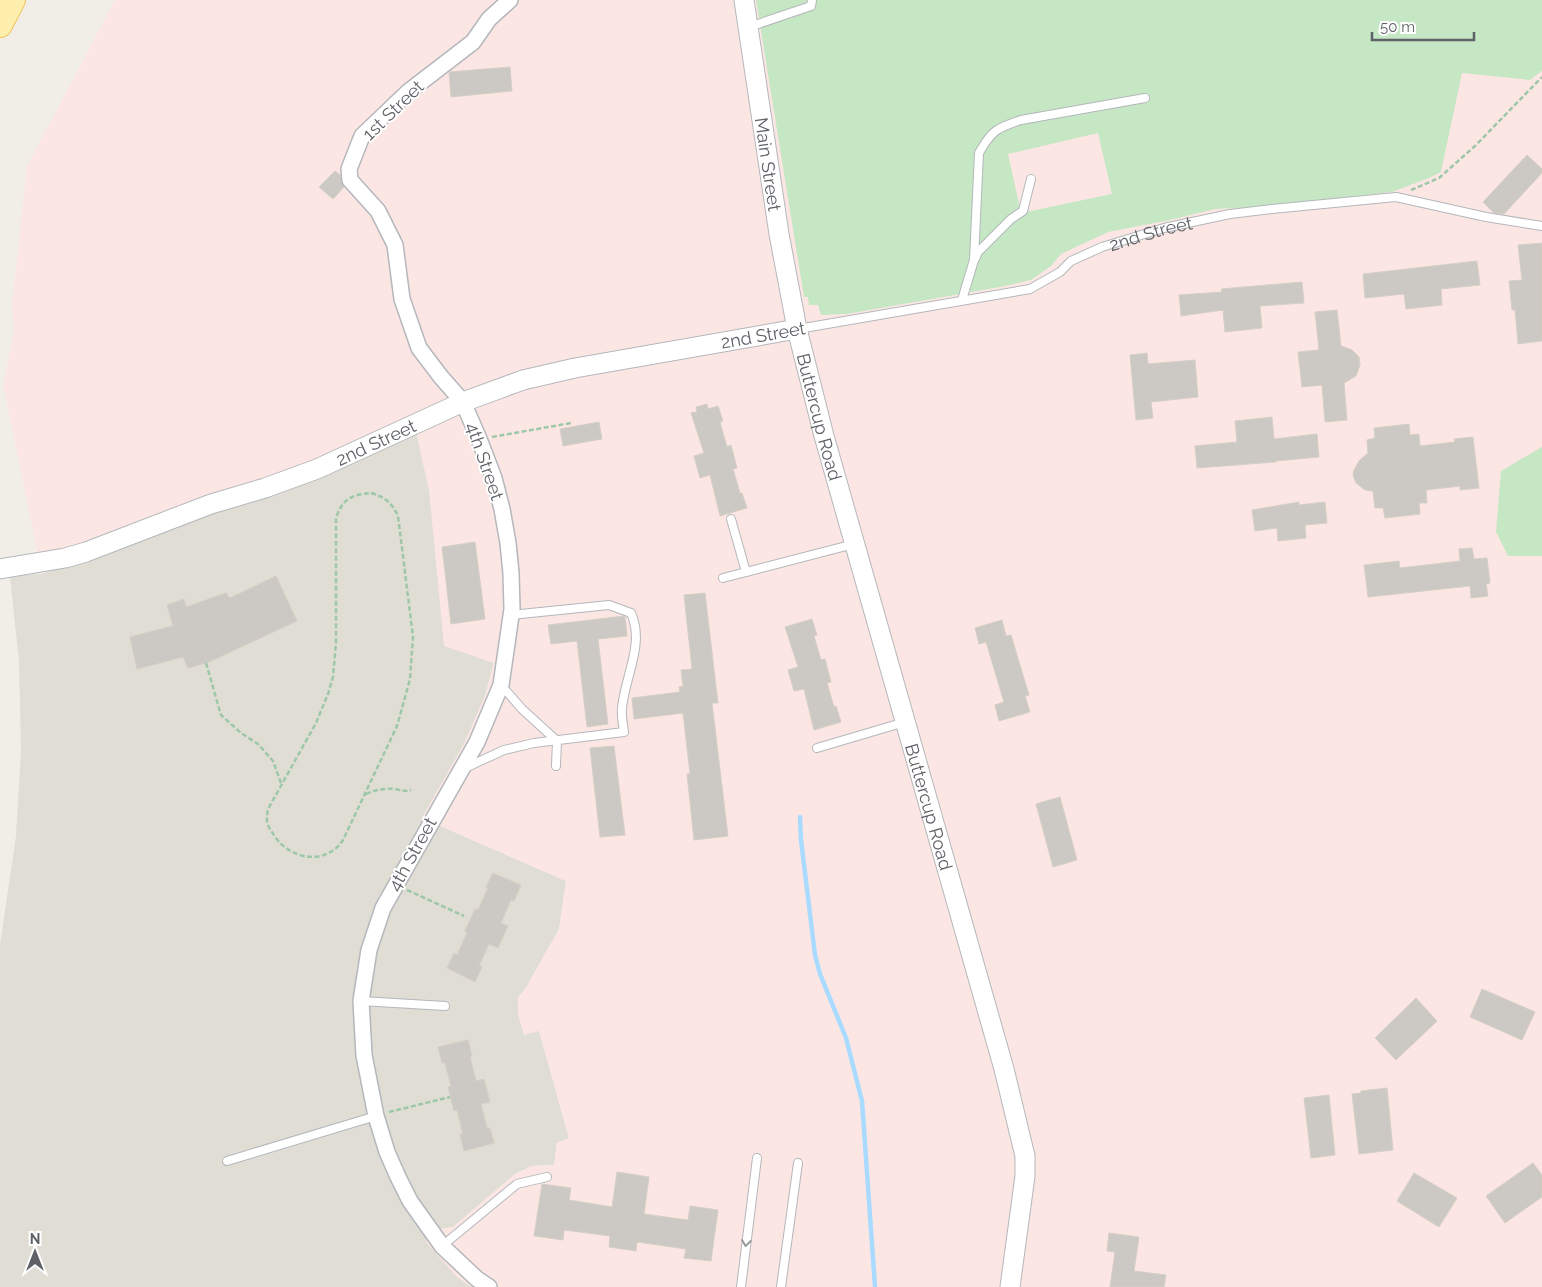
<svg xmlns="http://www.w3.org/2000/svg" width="1542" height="1287" viewBox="0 0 1542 1287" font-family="Raleway,sans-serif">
  <rect width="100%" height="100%" fill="#f0eee7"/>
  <path fill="#e0ddd5" d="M 416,431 L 429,490 L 494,662 L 485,696 L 464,744 L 422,818 L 566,881 L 559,929 L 527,986 L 518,998 L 518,1015 L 539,1031 L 569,1138 L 557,1143 L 554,1165 L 532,1166 L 515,1174 L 453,1227 L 441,1229 L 456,1276 L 471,1287 L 0,1287 L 0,945 L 16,836 L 21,750 L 19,662 L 10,576 L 42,574 Z"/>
  <path fill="#fce6e4" d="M 115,0 L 1542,0 L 1542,1287 L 471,1287 L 456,1276 L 426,1242 L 441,1229 L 453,1227 L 515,1174 L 532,1166 L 554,1165 L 557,1143 L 569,1138 L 539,1031 L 524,1035 L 518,1015 L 518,998 L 527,986 L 559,929 L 566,881 L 422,818 L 464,744 L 485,696 L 494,663 L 444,646 L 429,490 L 416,431 L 264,494 L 42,574 L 3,385 L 14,331 L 12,303 L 27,166 Z"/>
  <path fill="#c5e7c4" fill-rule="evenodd" d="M 756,0 L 1542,0 L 1542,71 L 1530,80 L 1462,73 L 1441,172 L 1429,178 L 1392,192 L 1258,207 L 1215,209 L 1170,220 L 1108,232 L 1061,254 L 1051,266 L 1031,280 L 1000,287 L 847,314 L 821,315 L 818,305 L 809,305 L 808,297 L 804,297 ZM 1098,133 L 1112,194 L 1021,213 L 1008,154 Z
    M 1542,447 L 1542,556 L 1508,556 L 1496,532 L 1501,471 Z"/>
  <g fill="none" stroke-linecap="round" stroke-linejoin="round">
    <path stroke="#a8dbff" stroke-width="4.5" d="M 800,817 L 801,840 L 815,955 L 820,974 L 846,1038 L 862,1101 L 875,1287"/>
  </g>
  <path fill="#ccc9c4" stroke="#d5cfc5" d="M 510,67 L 512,91 L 451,97 L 449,72 Z
    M 1527,155 L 1542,169 L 1542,173 L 1504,214 L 1494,213 L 1483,202 Z
    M 335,171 L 340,175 L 344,187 L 333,199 L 319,187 Z
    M 1542,243 L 1542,341 L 1518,344 L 1515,310 L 1512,310 L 1509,281 L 1522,280 L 1518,245 Z
    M 1477,261 L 1480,285 L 1441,289 L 1442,305 L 1406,309 L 1404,294 L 1365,298 L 1363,274 Z
    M 1302,282 L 1304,303 L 1260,306 L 1262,328 L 1225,332 L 1223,310 L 1181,316 L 1179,295 L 1222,292 L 1221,289 Z
    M 1337,310 L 1341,346 L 1352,350 L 1359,357 L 1360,365 L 1356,376 L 1344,383 L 1347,420 L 1325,422 L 1322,385 L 1302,387 L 1298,352 L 1319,350 L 1315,312 Z
    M 1147,353 L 1148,364 L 1195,360 L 1198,397 L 1151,402 L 1153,418 L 1136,420 L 1130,355 Z
    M 707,404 L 708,409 L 718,406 L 723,421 L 720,422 L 727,447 L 731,445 L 737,468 L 733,469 L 740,493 L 742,493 L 747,508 L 720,516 L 710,475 L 700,478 L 694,456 L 704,453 L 691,413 L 697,412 L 696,407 Z
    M 1272,417 L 1274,439 L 1317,434 L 1319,457 L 1276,461 L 1276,462 L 1197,468 L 1195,446 L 1237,442 L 1235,421 Z
    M 599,422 L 602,439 L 563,446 L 560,429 Z
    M 1409,424 L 1410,435 L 1419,434 L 1420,446 L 1455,442 L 1454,439 L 1473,437 L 1479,488 L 1460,490 L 1460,486 L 1426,490 L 1427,503 L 1419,503 L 1420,514 L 1385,518 L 1383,508 L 1375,508 L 1373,491 L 1365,490 L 1356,483 L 1353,475 L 1354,470 L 1359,461 L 1368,453 L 1367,440 L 1375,438 L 1374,428 Z
    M 1299,502 L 1299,505 L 1325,502 L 1327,523 L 1305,525 L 1306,538 L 1278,541 L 1277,528 L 1255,531 L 1252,510 Z
    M 475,542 L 485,619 L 451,624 L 442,547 Z
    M 1472,548 L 1474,559 L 1487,558 L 1490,583 L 1486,584 L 1488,596 L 1471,598 L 1470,586 L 1368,597 L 1364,565 L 1399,561 L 1400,568 L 1460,561 L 1459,549 Z
    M 276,576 L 297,621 L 209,662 L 188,668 L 183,657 L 137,669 L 130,637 L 173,626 L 167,605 L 184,599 L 186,607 L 226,593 L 230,598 Z
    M 705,593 L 718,703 L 712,703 L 728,836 L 694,840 L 687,774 L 690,774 L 683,713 L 634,719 L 632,698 L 680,692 L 679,687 L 683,686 L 681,670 L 692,669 L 684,595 Z
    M 624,616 L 625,617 L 627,636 L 598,639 L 608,724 L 587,727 L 577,641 L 551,644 L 548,625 Z
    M 812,619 L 817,635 L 814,636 L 821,660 L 825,659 L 831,682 L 827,683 L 834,707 L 836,706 L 841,722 L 814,730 L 804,689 L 794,691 L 788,670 L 798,667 L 785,627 Z
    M 1002,620 L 1006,636 L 1011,635 L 1029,695 L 1025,696 L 1030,712 L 999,721 L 995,705 L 1004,702 L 986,642 L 979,644 L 975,628 Z
    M 614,746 L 625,835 L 600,837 L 590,748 Z
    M 1060,797 L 1077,860 L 1053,867 L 1036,804 Z
    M 493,873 L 521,885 L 514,901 L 511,900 L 501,923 L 508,926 L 498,948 L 489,944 L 479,966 L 482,967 L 475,982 L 447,968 L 454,953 L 457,955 L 467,933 L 465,931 L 475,909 L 478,910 L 488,888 L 486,887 Z
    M 1482,989 L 1535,1012 L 1522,1040 L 1470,1017 Z
    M 1416,998 L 1437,1021 L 1396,1060 L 1375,1038 Z
    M 468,1040 L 472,1056 L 470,1057 L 476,1081 L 484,1079 L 490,1102 L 481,1104 L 487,1128 L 490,1128 L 494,1143 L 464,1151 L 460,1134 L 463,1134 L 457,1110 L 454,1111 L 448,1087 L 451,1086 L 445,1063 L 442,1063 L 438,1047 Z
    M 1387,1088 L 1393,1150 L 1359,1154 L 1352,1094 L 1361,1093 L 1361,1091 Z
    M 1329,1095 L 1335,1155 L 1311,1158 L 1304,1098 Z
    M 1533,1163 L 1542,1175 L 1542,1197 L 1505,1223 L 1486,1196 Z
    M 617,1172 L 649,1177 L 644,1214 L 688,1220 L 690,1206 L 718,1210 L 711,1261 L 684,1258 L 686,1249 L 637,1242 L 636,1251 L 609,1247 L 610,1236 L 564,1230 L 563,1240 L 534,1236 L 542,1184 L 571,1188 L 569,1200 L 612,1207 Z
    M 1414,1173 L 1457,1198 L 1439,1227 L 1397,1201 Z
    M 1109,1233 L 1139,1237 L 1134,1271 L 1166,1275 L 1164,1287 L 1110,1287 L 1115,1252 L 1107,1251 Z"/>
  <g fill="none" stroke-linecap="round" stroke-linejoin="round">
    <g stroke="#b4b7bb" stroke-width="10">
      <g id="service">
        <path d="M 749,27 L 811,6 L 812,0"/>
        <path d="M 975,259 L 978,252 L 1011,219 L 1023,211 L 1031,179"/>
        <path d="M 962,300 L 974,260 L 979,153 C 992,130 997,128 1021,120 L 1145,98"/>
        <path id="s1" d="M 798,329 L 1030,289 L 1060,272 L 1071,261 L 1102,247 L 1164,228 L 1230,214 L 1272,209 L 1396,197 L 1486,217 L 1542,226"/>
        <path d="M 731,519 L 746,572"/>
        <path d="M 723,578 L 854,544"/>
        <path d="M 501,685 L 522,709 L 557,741 L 556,766"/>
        <path d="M 817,748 L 905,722"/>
        <path d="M 465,768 L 504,750 L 534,743 L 624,732 C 623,724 621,716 622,708 C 625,676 645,644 631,613 L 609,605 L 511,615"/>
        <path d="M 361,1001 L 445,1006"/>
        <path d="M 227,1161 L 376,1116"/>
        <path d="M 442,1246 L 517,1184 L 547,1177"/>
        <path d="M 741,1287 L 757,1158"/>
        <path d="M 781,1287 L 798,1163"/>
      </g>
    </g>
    <g stroke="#b4b7bb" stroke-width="18">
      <path id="minor" d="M 489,1287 L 477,1279 L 442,1246 L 410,1201 L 398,1177 L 387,1152 L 376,1116 L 364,1055 L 361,1001 L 369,950 L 383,908 L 477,742 L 501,685 L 512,609 L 511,573 L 508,543 L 502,509 L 494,478 L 479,439 L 463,402 L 441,377 L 419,348 L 402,299 L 395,245 L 378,211 L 350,180 L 349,169 L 362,136 L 408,92 L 473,42 L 489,19 L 510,0"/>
    </g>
    <g stroke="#b4b7bb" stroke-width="21">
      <g id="tertiary">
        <path id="s2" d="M 744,0 L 779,234 L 797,329 L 824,436 L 1004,1069 L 1025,1156 L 1025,1176 L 1010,1287"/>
        <path id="s3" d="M 0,569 L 65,558 L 86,552 L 211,504 L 265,488 L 317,469 L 463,402 L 523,380 L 575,368 L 797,329"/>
      </g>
    </g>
    <g stroke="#f1c45f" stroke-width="26">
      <path id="primary" d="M 0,25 L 13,0"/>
    </g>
    <path stroke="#9dc8a8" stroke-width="2.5" stroke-dasharray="5 2.5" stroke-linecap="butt" d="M 1411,190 L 1439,178 L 1475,146 L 1542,77
      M 492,437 L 571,423
      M 371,493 C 385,497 392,503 398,516 L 413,637 L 410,679 L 397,726 L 343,840 C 341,843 338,847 335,849 C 316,864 289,856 276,838 C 268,826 265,824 268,809 L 316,723 L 328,694 L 333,677 L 336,642 L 336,518 C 343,498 351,495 371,493 Z
      M 206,663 L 221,715 L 241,733 L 258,744 L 273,761 L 281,783
      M 366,794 C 375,790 384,788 395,789 C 401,790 404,792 411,790
      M 407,890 L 464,916
      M 389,1112 L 450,1097"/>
    <use href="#service" stroke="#fff" stroke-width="8"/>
    <use href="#minor" stroke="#fff" stroke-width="15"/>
    <use href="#tertiary" stroke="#fff" stroke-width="19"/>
    <use href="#primary" stroke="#ffefad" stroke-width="24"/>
  </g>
  <defs><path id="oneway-chevron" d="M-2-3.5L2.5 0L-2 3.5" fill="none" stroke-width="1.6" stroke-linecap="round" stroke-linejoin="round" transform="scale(1.25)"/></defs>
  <use stroke="#96999c" href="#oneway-chevron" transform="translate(746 1243) rotate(97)"/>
  <g text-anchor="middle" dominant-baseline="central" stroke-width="4" stroke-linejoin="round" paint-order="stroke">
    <g font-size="18" fill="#5e6267" stroke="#fff">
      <text transform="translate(393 110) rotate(-44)">1st Street</text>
      <text stroke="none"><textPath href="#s2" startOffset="166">Main Street</textPath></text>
      <text stroke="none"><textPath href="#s1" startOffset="370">2nd Street</textPath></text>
      <text transform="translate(763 335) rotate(-10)">2nd Street</text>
      <text stroke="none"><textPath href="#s2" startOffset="424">Buttercup Road</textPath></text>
      <text stroke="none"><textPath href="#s3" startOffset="398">2nd Street</textPath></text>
      <text transform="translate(485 461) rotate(71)">4th Street</text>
      <text stroke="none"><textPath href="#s2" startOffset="829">Buttercup Road</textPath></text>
      <text transform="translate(412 854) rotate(-61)">4th Street</text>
    </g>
  </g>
  <g transform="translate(35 1252)" stroke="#ffffff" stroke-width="4" paint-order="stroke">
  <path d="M0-4L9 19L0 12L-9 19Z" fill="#5e6267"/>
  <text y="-8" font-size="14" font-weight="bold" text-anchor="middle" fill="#5e6267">N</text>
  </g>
  <path d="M1372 32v8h102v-8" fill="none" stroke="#5e6267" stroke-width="2.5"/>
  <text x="1380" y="32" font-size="15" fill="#5e6267" stroke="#ffffff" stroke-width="4" paint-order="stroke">50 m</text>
</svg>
